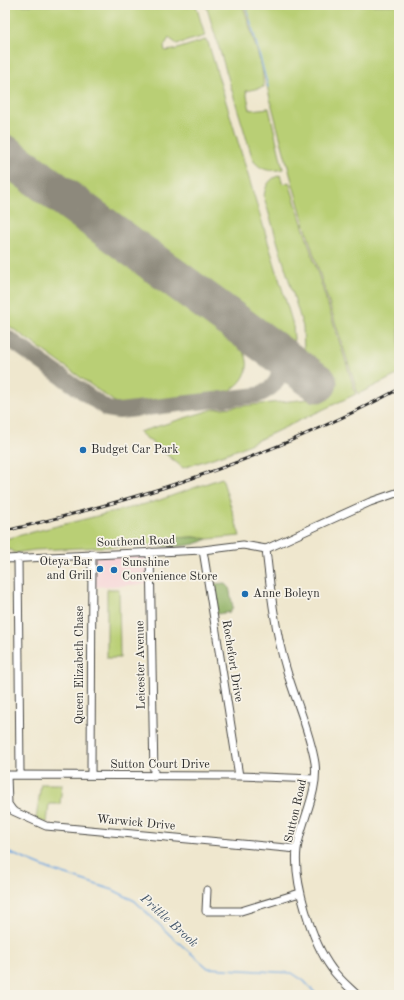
<svg xmlns="http://www.w3.org/2000/svg" width="404" height="1000" viewBox="0 0 404 1000" font-family="'Old Standard TT',serif">
  <rect width="100%" height="100%" fill="#f7f3e8"/>
  <filter id="ink" filterUnits="userSpaceOnUse"><feTurbulence type="fractalNoise" baseFrequency=".025" numOctaves="2"/><feDisplacementMap in="SourceGraphic" scale="8" xChannelSelector="R" yChannelSelector="G"/><feConvolveMatrix kernelMatrix="1 2 1 2 8 2 1 2 1" color-interpolation-filters="sRGB"/></filter>
  <filter id="wash" filterUnits="userSpaceOnUse"><feTurbulence type="fractalNoise" baseFrequency=".012" numOctaves="4" result="noise"/><feDisplacementMap in="SourceGraphic" scale="16" xChannelSelector="R" yChannelSelector="G"/><feGaussianBlur stdDeviation="0.9" result="paint"/><feColorMatrix in="noise" values="0 0 0 0 0 0 0 0 0 0 0 0 0 0 0 0 0 1.4 0 .05"/><feComposite in="paint" operator="in"/></filter>
  <g filter="url(#wash)">
    <rect width="100%" height="100%" fill="#efe7ce"/>
    <path fill="#f7cfd4" d="M 150,552 L 150,584 L 92,587 L 92,554 Z"/>
    <path fill="#b9cf74" stroke="#727d50" d="M 5,5 L 196,5 L 205,36 L 177,44 L 169,38 L 164,46 L 165,51 L 174,50 L 205,40 L 208,42 L 293,325 L 294,339 L 292,346 L 5,137 Z
      M 206,5 L 243,5 L 262,68 L 264,87 L 246,91 L 250,110 L 269,108 L 283,169 C 271,172 261,171 253,160 Z
      M 245,5 L 399,5 L 399,374 L 358,394 C 334,318 309,243 288,167 C 273,113 261,59 245,5 Z
      M 280,175 L 283,184 L 289,182 L 356,394 L 239,449 L 183,468 L 139,432 L 214,409 L 309,399 L 328,373 L 318,360 L 304,353 L 303,327 L 264,197 C 265,186 269,179 280,175 Z
      M 5,176 L 243,351 C 255,369 240,388 222,394 L 120,406 L 5,323 Z
      M 222,478 L 240,536 L 208,539 L 194,537 L 175,538 L 151,545 L 35,550 L 14,553 L 12,550 L 5,550 L 5,539 L 157,501 Z
      M 107,589 L 119,589 L 120,658 L 107,658 Z
      M 41,784 L 62,784 L 60,804 L 49,804 L 47,823 L 36,819 Z"/>
    <path fill="#92b266" stroke="#5e6e48" d="M 194,537 L 208,539 C 189,548 172,547 151,545 L 175,538 Z
      M 225,583 L 229,587 L 233,607 L 230,612 L 217,614 L 213,584 Z"/>
    <g fill="none" stroke-linecap="round" stroke-linejoin="round">
      <path stroke="#72a9e1" stroke-width="1.5" d="M 246,5 L 268,87
        M 5,851 L 54,871 L 113,890 L 135,901 L 171,936 L 208,968 L 292,973 L 304,981 L 317,995"/>
      <path stroke="#8d897c" stroke-width="16" d="M 5,336 L 107,409 L 119,411 L 258,395 C 285,384 283,366 268,346"/>
      <path stroke="#8d897c" stroke-width="39" d="M 5,154 L 318,383"/>
    </g>
  </g>
  <g filter="url(#ink)">
    <g fill="none" stroke-linecap="round" stroke-linejoin="round">
      <g stroke="#484743" stroke-width="9">
        <path id="minor" d="M 266,549 C 270,586 275,632 286,668 C 295,700 310,731 315,763 C 319,792 301,821 297,849 C 293,882 312,942 332,969 C 338,978 349,987 357,995
          M 266,549 L 370,502 L 399,492
          M 203,550 L 239,776
          M 150,552 L 154,777
          M 18,558 L 20,774
          M 5,559 L 203,550 L 243,545 L 266,549
          M 5,775 L 239,776 L 315,779
          M 7,775 L 8,804 L 13,811 L 46,826 L 297,849
          M 91,775 L 92,554
          M 207,890 L 206,911 L 241,911 L 300,893"/>
      </g>
      <use href="#minor" stroke="#fff" stroke-width="7"/>
      <g stroke="#2b2b2b" stroke-width="3">
        <path id="rail" d="M 5,531 C 118,504 220,474 326,425 C 350,414 375,402 399,389"/>
      </g>
      <use href="#rail" stroke="#f7f3e8" stroke-width="1.5" stroke-dasharray="4.5" stroke-linecap="butt"/>
    </g>
  </g>
  <g fill="#1f6fb2" stroke="#f7f3e8" stroke-width="1.5">
    <circle cx="83" cy="450" r="4"/>
    <circle cx="100" cy="569" r="4"/>
    <circle cx="114" cy="570" r="4"/>
    <circle cx="245" cy="594" r="4"/>
  </g>
  <g text-anchor="middle" dominant-baseline="central" stroke-width="3.5" stroke-linejoin="round" paint-order="stroke">
    <g font-size="12" fill="#2b2b2b" stroke="#f7f3e8" text-anchor="start">
      <text x="91" y="450">Budget Car Park</text>
      <text x="92" y="562" text-anchor="end">Oteya Bar<tspan x="92" dy="14">and Grill</tspan></text>
      <text x="122" y="563">Sunshine<tspan x="122" dy="14">Convenience Store</tspan></text>
      <text x="253" y="594">Anne Boleyn</text>
    </g>
    <g font-size="12" fill="#2b2b2b" stroke="#f7f3e8">
      <text transform="translate(136 542) rotate(-2)">Southend Road</text>
      <text transform="translate(232 661) rotate(81)">Rochefort Drive</text>
      <text transform="translate(80 665) rotate(-90)">Queen Elizabeth Chase</text>
      <text transform="translate(141 665) rotate(-91)">Leicester Avenue</text>
      <text x="160" y="765">Sutton Court Drive</text>
      <text transform="translate(296 811) rotate(-77)">Sutton Road</text>
      <text transform="translate(136 823) rotate(5)">Warwick Drive</text>
    </g>
    <g font-size="13" font-style="italic" fill="#44576b" stroke="#f7f3e8">
      <text transform="translate(169 921) rotate(42)">Prittle Brook</text>
    </g>
  </g>
  <rect width="404" height="1000" fill="none" stroke="#f7f3e8" stroke-width="20"/>
</svg>
